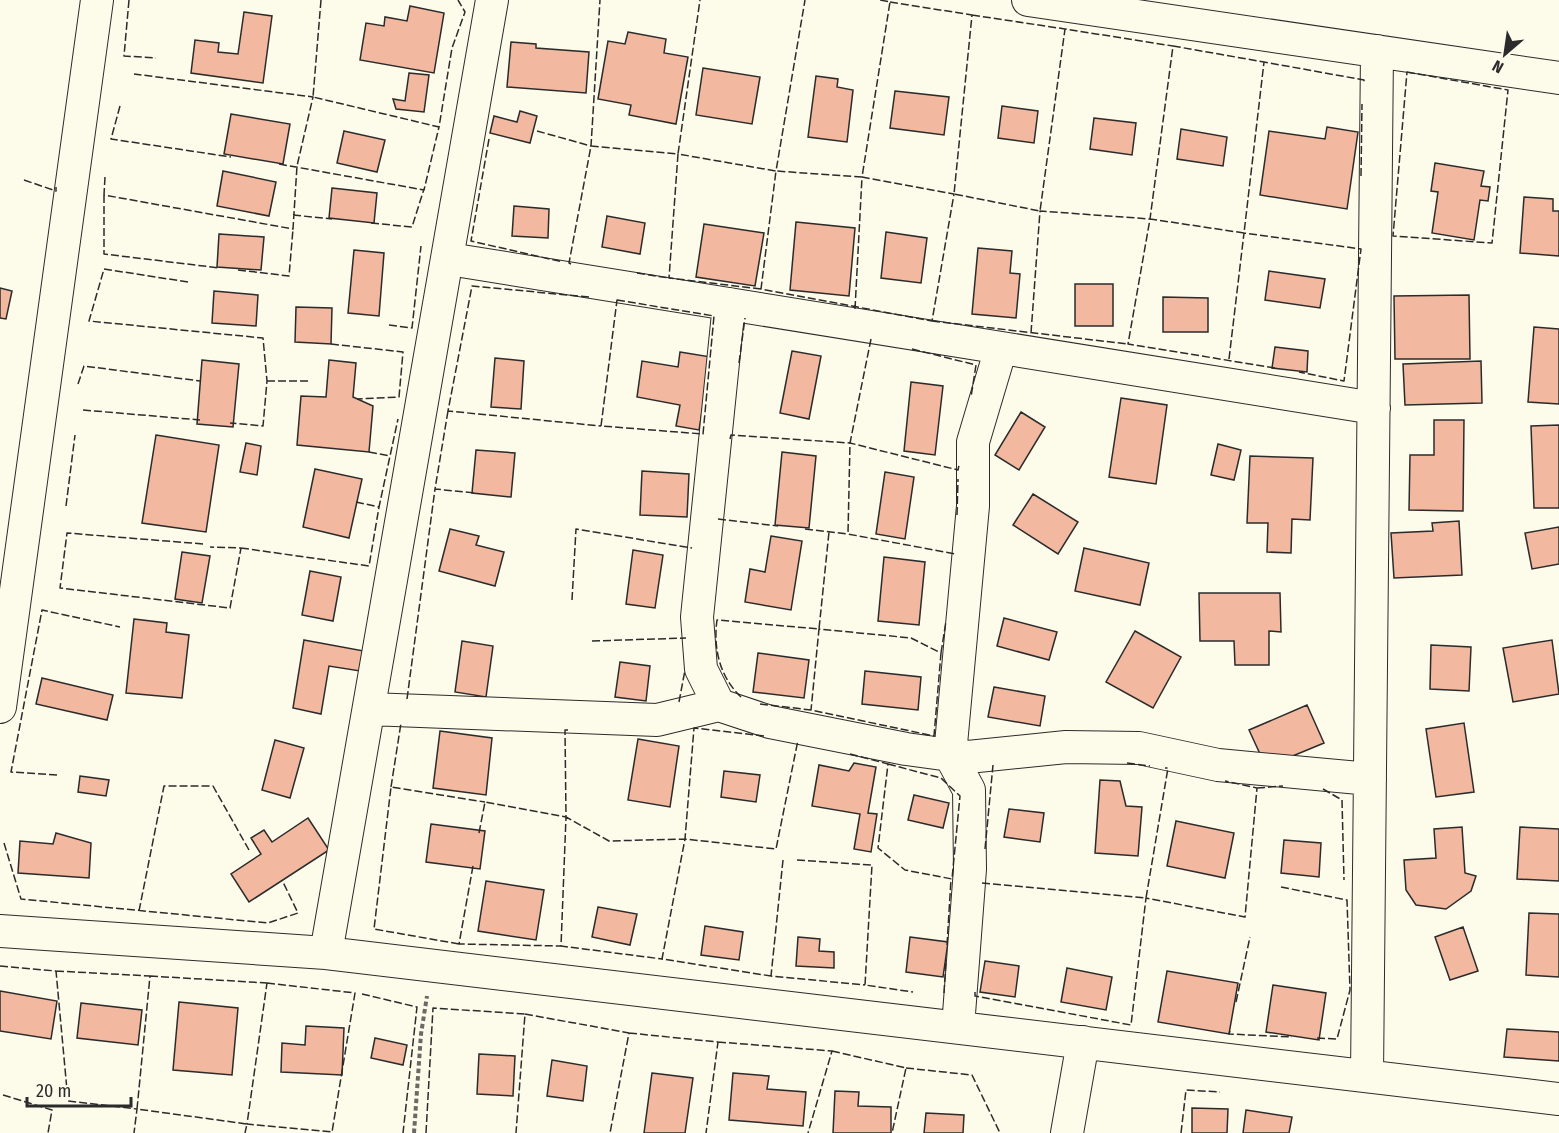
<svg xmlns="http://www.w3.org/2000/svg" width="1559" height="1133" viewBox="0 0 1559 1133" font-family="'Fira Sans Condensed',sans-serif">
  <rect width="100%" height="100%" fill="#fdfbea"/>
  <path fill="#f2b8a0" stroke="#2b2b2b" stroke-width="1.5" d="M 410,6 L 444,13 L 434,73 L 360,60 L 366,23 L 384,26 L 385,17 L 407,21 Z
    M 244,12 L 272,16 L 263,83 L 191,73 L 195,40 L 219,43 L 218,52 L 238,54 Z
    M 628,32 L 666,39 L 664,53 L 688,57 L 676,124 L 629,115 L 631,105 L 598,99 L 608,41 L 625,44 Z
    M 511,42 L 536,44 L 536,48 L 589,52 L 586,93 L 507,87 Z
    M 703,68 L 760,77 L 752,124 L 696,115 Z
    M 409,73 L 429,75 L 424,112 L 396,109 L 393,99 L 405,101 Z
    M 816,76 L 838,79 L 837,87 L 853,90 L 847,142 L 808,137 Z
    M 895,91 L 949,97 L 944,135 L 890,128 Z
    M 1002,106 L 1038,111 L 1034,143 L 998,138 Z
    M 520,111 L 537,116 L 530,143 L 490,133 L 494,116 L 517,122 Z
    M 231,114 L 290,124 L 283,164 L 224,154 Z
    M 1094,118 L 1136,123 L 1132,155 L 1090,149 Z
    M 1327,127 L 1358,132 L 1347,209 L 1260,195 L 1269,131 L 1325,139 Z
    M 1181,129 L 1227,137 L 1223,166 L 1177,159 Z
    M 344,131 L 385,140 L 377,172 L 337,163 Z
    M 1435,163 L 1484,171 L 1481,186 L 1490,187 L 1488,201 L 1480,200 L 1474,240 L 1432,233 L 1438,192 L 1431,191 Z
    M 223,171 L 276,182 L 269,216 L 217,206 Z
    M 332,188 L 377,193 L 374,223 L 329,218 Z
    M 1524,197 L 1553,199 L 1553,211 L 1559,211 L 1559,256 L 1520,253 Z
    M 514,206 L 549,209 L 548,238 L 512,236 Z
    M 607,216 L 645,223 L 640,254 L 602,247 Z
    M 796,222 L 855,228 L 849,296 L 790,290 Z
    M 704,224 L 764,233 L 755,286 L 696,277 Z
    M 886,232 L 927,238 L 921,283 L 881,278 Z
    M 219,234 L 264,237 L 261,270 L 217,267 Z
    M 978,248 L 1012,251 L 1010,273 L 1020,274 L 1016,318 L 972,314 Z
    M 354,250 L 384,253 L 379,316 L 348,313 Z
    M 1269,271 L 1325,279 L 1320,308 L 1265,300 Z
    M 1075,284 L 1113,284 L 1113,326 L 1075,326 Z
    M 0,288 L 12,291 L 6,319 L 0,318 Z
    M 214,291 L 258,295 L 256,326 L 212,323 Z
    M 1469,295 L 1470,359 L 1395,359 L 1394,296 Z
    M 1163,297 L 1208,298 L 1208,332 L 1163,332 Z
    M 296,307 L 332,308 L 331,344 L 295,342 Z
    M 1534,327 L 1559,329 L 1559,404 L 1528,402 Z
    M 1275,347 L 1308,351 L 1307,372 L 1272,368 Z
    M 792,351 L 821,356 L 809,419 L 780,413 Z
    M 680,352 L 711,357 L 699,430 L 676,426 L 680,405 L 637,397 L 642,361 L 678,367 Z
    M 495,358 L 524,361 L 521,409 L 491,407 Z
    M 202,360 L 239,364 L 233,427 L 197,424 Z
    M 329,360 L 356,363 L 353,397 L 373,406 L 369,452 L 297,445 L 301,396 L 326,397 Z
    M 1481,361 L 1482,403 L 1405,405 L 1403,364 Z
    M 911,382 L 943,386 L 935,455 L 904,451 Z
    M 1121,398 L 1167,405 L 1156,484 L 1109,477 Z
    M 1021,412 L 1045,427 L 1019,470 L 995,455 Z
    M 1434,420 L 1464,420 L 1463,511 L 1409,510 L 1410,455 L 1434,455 Z
    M 1559,425 L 1559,508 L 1534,508 L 1531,426 Z
    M 156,435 L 219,445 L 206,532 L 142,523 Z
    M 246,443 L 261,446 L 257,475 L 240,472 Z
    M 1218,444 L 1241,450 L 1234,480 L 1211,475 Z
    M 476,450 L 515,453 L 511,497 L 472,493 Z
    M 782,452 L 816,456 L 809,528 L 775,525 Z
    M 1250,456 L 1313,458 L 1310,520 L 1292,519 L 1291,553 L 1267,552 L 1268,523 L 1247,523 Z
    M 315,469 L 362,479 L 349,538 L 303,527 Z
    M 642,471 L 689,474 L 687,517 L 640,515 Z
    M 885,472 L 914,477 L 905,539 L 876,534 Z
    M 1033,494 L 1078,522 L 1058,554 L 1013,525 Z
    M 1459,521 L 1462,575 L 1394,578 L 1391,533 L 1433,531 L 1432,523 Z
    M 1559,527 L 1559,564 L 1532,569 L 1525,533 Z
    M 450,529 L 479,536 L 476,545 L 504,552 L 495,586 L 439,571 Z
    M 771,536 L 802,541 L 791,610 L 745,602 L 750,569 L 765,572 Z
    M 1084,548 L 1149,563 L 1140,605 L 1075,591 Z
    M 633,550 L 663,555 L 655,608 L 626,604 Z
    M 182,552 L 210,556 L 202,603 L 175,599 Z
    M 884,557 L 925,562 L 919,625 L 878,621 Z
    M 310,571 L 341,577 L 333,621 L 302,615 Z
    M 1199,593 L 1280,593 L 1281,632 L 1269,631 L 1269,665 L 1235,665 L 1234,641 L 1200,641 Z
    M 1004,618 L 1057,632 L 1049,660 L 997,646 Z
    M 134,619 L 167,623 L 166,632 L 189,635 L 182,698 L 126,693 Z
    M 1135,631 L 1181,657 L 1153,708 L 1106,682 Z
    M 304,640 L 364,651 L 360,671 L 329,666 L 321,714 L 293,708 Z
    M 1552,640 L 1559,694 L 1513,702 L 1503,648 Z
    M 462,641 L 493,646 L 486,697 L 455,692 Z
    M 1431,645 L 1471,647 L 1469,691 L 1430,689 Z
    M 758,653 L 809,660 L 804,698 L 753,692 Z
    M 620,662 L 650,666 L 646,701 L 615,697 Z
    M 865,671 L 921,677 L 918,710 L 862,704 Z
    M 42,678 L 113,695 L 107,720 L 36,704 Z
    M 994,687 L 1045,696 L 1040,726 L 988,717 Z
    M 1307,705 L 1324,743 L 1266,767 L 1249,730 Z
    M 1464,723 L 1474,792 L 1436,797 L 1426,729 Z
    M 440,731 L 492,738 L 486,795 L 433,788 Z
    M 638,739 L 679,746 L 670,807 L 628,800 Z
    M 275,740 L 304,748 L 290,798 L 262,790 Z
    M 854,763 L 876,767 L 868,813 L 877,814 L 871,852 L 854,849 L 860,814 L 812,806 L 819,765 L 849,771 Z
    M 724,771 L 760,775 L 756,802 L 721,797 Z
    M 80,776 L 109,780 L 106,796 L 78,792 Z
    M 1100,780 L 1120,781 L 1126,806 L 1142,807 L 1138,856 L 1095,853 Z
    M 914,795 L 949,803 L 943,828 L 908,820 Z
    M 1009,809 L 1044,813 L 1040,842 L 1004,837 Z
    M 308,818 L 329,850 L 249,902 L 231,874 L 261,854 L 251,838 L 264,830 L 272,842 Z
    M 1176,821 L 1234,833 L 1225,878 L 1167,866 Z
    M 431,824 L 485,831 L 480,869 L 426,862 Z
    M 1462,827 L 1465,873 L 1476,876 L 1471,891 L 1446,909 L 1416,905 L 1406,890 L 1404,860 L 1436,858 L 1434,829 Z
    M 1520,827 L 1559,829 L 1559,881 L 1517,879 Z
    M 56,833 L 91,843 L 89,878 L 18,873 L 20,841 L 53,844 Z
    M 1284,840 L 1321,843 L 1319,877 L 1281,873 Z
    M 486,881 L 544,890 L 536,940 L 478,931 Z
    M 598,907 L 637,914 L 630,945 L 592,937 Z
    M 1529,913 L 1559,914 L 1559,977 L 1526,975 Z
    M 705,926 L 743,932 L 739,960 L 701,955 Z
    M 1463,927 L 1478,971 L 1450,980 L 1435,937 Z
    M 798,937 L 820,939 L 819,951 L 834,952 L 834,968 L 796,966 Z
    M 910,937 L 948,942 L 943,977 L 906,972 Z
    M 985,961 L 1019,966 L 1015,997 L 980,992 Z
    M 1067,968 L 1112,977 L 1106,1010 L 1061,1002 Z
    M 1167,971 L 1238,983 L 1229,1034 L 1158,1022 Z
    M 1273,985 L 1326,993 L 1319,1040 L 1266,1032 Z
    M 0,991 L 57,1001 L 51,1039 L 0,1031 Z
    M 179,1002 L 238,1008 L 232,1075 L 173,1070 Z
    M 81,1003 L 142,1010 L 138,1045 L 77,1038 Z
    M 306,1026 L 344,1028 L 342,1075 L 281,1072 L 282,1043 L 305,1045 Z
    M 1507,1029 L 1559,1032 L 1559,1061 L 1504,1057 Z
    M 375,1038 L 407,1045 L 403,1065 L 371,1058 Z
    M 479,1054 L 515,1056 L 513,1096 L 477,1094 Z
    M 552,1060 L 587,1066 L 583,1101 L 547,1096 Z
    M 652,1073 L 693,1078 L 685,1133 L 644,1133 Z
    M 733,1073 L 769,1076 L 767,1089 L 806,1092 L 803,1126 L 729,1120 Z
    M 835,1091 L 859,1092 L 858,1106 L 891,1107 L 891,1133 L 833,1133 Z
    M 1192,1108 L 1228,1109 L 1227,1133 L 1192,1133 Z
    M 1246,1110 L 1292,1117 L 1289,1133 L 1243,1133 Z
    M 926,1113 L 964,1115 L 963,1133 L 924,1133 Z"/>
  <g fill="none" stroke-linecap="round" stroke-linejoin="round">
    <g stroke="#2b2b2b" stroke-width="34">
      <path id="minor" d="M 1028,0 L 1559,78
        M 449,259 L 1374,408
        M 729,304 L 697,617 L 701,669 L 719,705 L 770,722 L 906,749 L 950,755 L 968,757 L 1066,747 L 1139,748 L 1218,765 L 1370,779
        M 0,707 L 97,0
        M 369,709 L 657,720 L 719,705
        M 0,931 L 326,953 L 1559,1099
        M 326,953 L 492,0
        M 958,1027 L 970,869 L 969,790 L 950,755 L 973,506 L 973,442 L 1001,348
        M 1367,1076 L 1377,51
        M 1067,1133 L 1083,1042"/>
    </g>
    <path stroke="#6a6964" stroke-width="4" stroke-dasharray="4.5 3" stroke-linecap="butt" d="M 414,1133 L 421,1034 L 427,996"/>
    <use href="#minor" stroke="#fdfbea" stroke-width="32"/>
    <path stroke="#2b2b2b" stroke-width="1.5" stroke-dasharray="8 3" stroke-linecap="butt" d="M 129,0 L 124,56 L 156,58
      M 321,0 L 313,97 L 439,127 L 452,48 L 465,12 L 458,0
      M 890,2 L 972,15 L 954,194 L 1040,211 L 1065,29 L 1173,46
      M 972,15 L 1065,29
      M 1407,72 L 1508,90 L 1492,243 L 1393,236 Z
      M 120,106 L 111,139 L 231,157
      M 537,131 L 591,146 L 600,0
      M 489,139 L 471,241 L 563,262
      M 279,164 L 424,190 L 439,127
      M 1361,176 L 1362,104
      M 105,177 L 104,195 L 293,229 L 297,166 L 313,97 L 134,74
      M 24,180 L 56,191 L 56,187
      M 104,195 L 104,254 L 220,268
      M 293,215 L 332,219
      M 371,223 L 412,227 L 424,189
      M 571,264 L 569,263 L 591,146 L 678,154 L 700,0
      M 238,270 L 289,276 L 293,229
      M 637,273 L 669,278
      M 188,282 L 104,269 L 89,321 L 263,338 L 267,381 L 263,426 L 230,423
      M 761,289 L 669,278 L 678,154 L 776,171 L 805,0
      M 589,297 L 472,286 L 448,411 L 601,426
      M 617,300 L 714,316 L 703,434 L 601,426 Z
      M 855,309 L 862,177 L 776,171 L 761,289 L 932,321 L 954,194 L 862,177 L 890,2 L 880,0
      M 932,321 L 1128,344
      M 389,325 L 412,328 L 421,246
      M 1031,333 L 1040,211 L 1150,219 L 1173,46 L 1264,62
      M 871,339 L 850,443 L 848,534 L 956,554
      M 331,344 L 403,352 L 399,397 L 357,399
      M 912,349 L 976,365 L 971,397
      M 1229,359 L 1244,233 L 1361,249 L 1344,381 L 1299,372
      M 739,363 L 745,318
      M 1275,368 L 1128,344 L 1150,219 L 1244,233 L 1264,62 L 1364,80 L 1364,83
      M 267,381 L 308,381
      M 78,384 L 84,366 L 200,381
      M 83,410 L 200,420
      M 448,411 L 435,489 L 475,493
      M 730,439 L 731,435 L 850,443 L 958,470 L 959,465
      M 369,452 L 390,456
      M 356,502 L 379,507 L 398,419
      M 66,506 L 75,435
      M 957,515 L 958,479
      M 718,519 L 778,526
      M 805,529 L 848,534
      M 203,544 L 67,533 L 60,588 L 230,608 L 241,548 L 210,547
      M 241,548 L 369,566 L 379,507
      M 572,600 L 576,529 L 692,548
      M 592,641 L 686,638
      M 941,653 L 946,621
      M 741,697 C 720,677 713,649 717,620 L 819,629 L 829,532
      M 407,699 L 435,489
      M 679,702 L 685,670
      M 760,704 L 811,710 L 934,736 L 941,653 L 911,638 L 819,629 L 811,710
      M 568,730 L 565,730 L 566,817 L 609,841 L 685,839 L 776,849 L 798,740
      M 764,736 L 694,728 L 685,839 L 662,959 L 771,976
      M 850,754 L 888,764
      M 1127,763 L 1150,766
      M 888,764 L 941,778 L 960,796 L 952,879 L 905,870 L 878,848 Z
      M 57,775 L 11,772 L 42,610 L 120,627
      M 391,787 L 401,723
      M 1257,788 L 1283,786
      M 1323,789 L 1342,800 L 1344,880
      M 479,833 L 485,802 L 566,817 L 561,946 L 662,959
      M 4,843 L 21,899 L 268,923 L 298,913 L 282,880
      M 985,849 L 993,765
      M 783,860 L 771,976 L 865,985
      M 797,860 L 872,865 L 865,985 L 913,992
      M 473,866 L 459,944 L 561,946
      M 982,883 L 1146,898 L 1168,768 L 1165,768
      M 1281,887 L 1347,900 L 1350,990 L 1337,1039 L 1316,1038
      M 139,911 L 164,786 L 213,786 L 249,850
      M 459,944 L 374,929 L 391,787 L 485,802
      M 947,945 L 951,879
      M 0,966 L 56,971 L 68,1101 L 137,1109 L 134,1133
      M 56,971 L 150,976 L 137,1109 L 247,1124 L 245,1133
      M 150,976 L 267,983
      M 267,983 L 355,993 L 332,1132 L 247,1124 Z
      M 975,992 L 975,996 L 1131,1025 L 1146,898 L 1245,917 L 1257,788 L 1225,781
      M 944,993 L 946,960
      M 362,994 L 417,1007 L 403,1133
      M 1236,1002 L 1250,937
      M 525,1014 L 629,1033 L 610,1133
      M 1230,1031 L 1229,1034 L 1292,1037
      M 629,1033 L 718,1042 L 706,1133
      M 718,1042 L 832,1051 L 808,1133
      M 832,1051 L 906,1068 L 892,1133
      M 906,1068 L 972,1075 L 1000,1133
      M 3,1095 L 52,1110 L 48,1133
      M 426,1133 L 433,1008 L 525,1014 L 516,1133
      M 1181,1133 L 1186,1090 L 1220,1092"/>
  </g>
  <g transform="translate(1505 54) rotate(209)" stroke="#fdfbea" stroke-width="4.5" paint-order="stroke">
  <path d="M0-4.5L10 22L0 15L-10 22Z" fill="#2b2b2b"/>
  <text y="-9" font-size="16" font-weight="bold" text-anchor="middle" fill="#2b2b2b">N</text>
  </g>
  <path d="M27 1097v9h104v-9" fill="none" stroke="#2b2b2b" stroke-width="3"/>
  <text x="36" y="1097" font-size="18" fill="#2b2b2b" stroke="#fdfbea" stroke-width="4.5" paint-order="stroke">20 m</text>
</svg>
